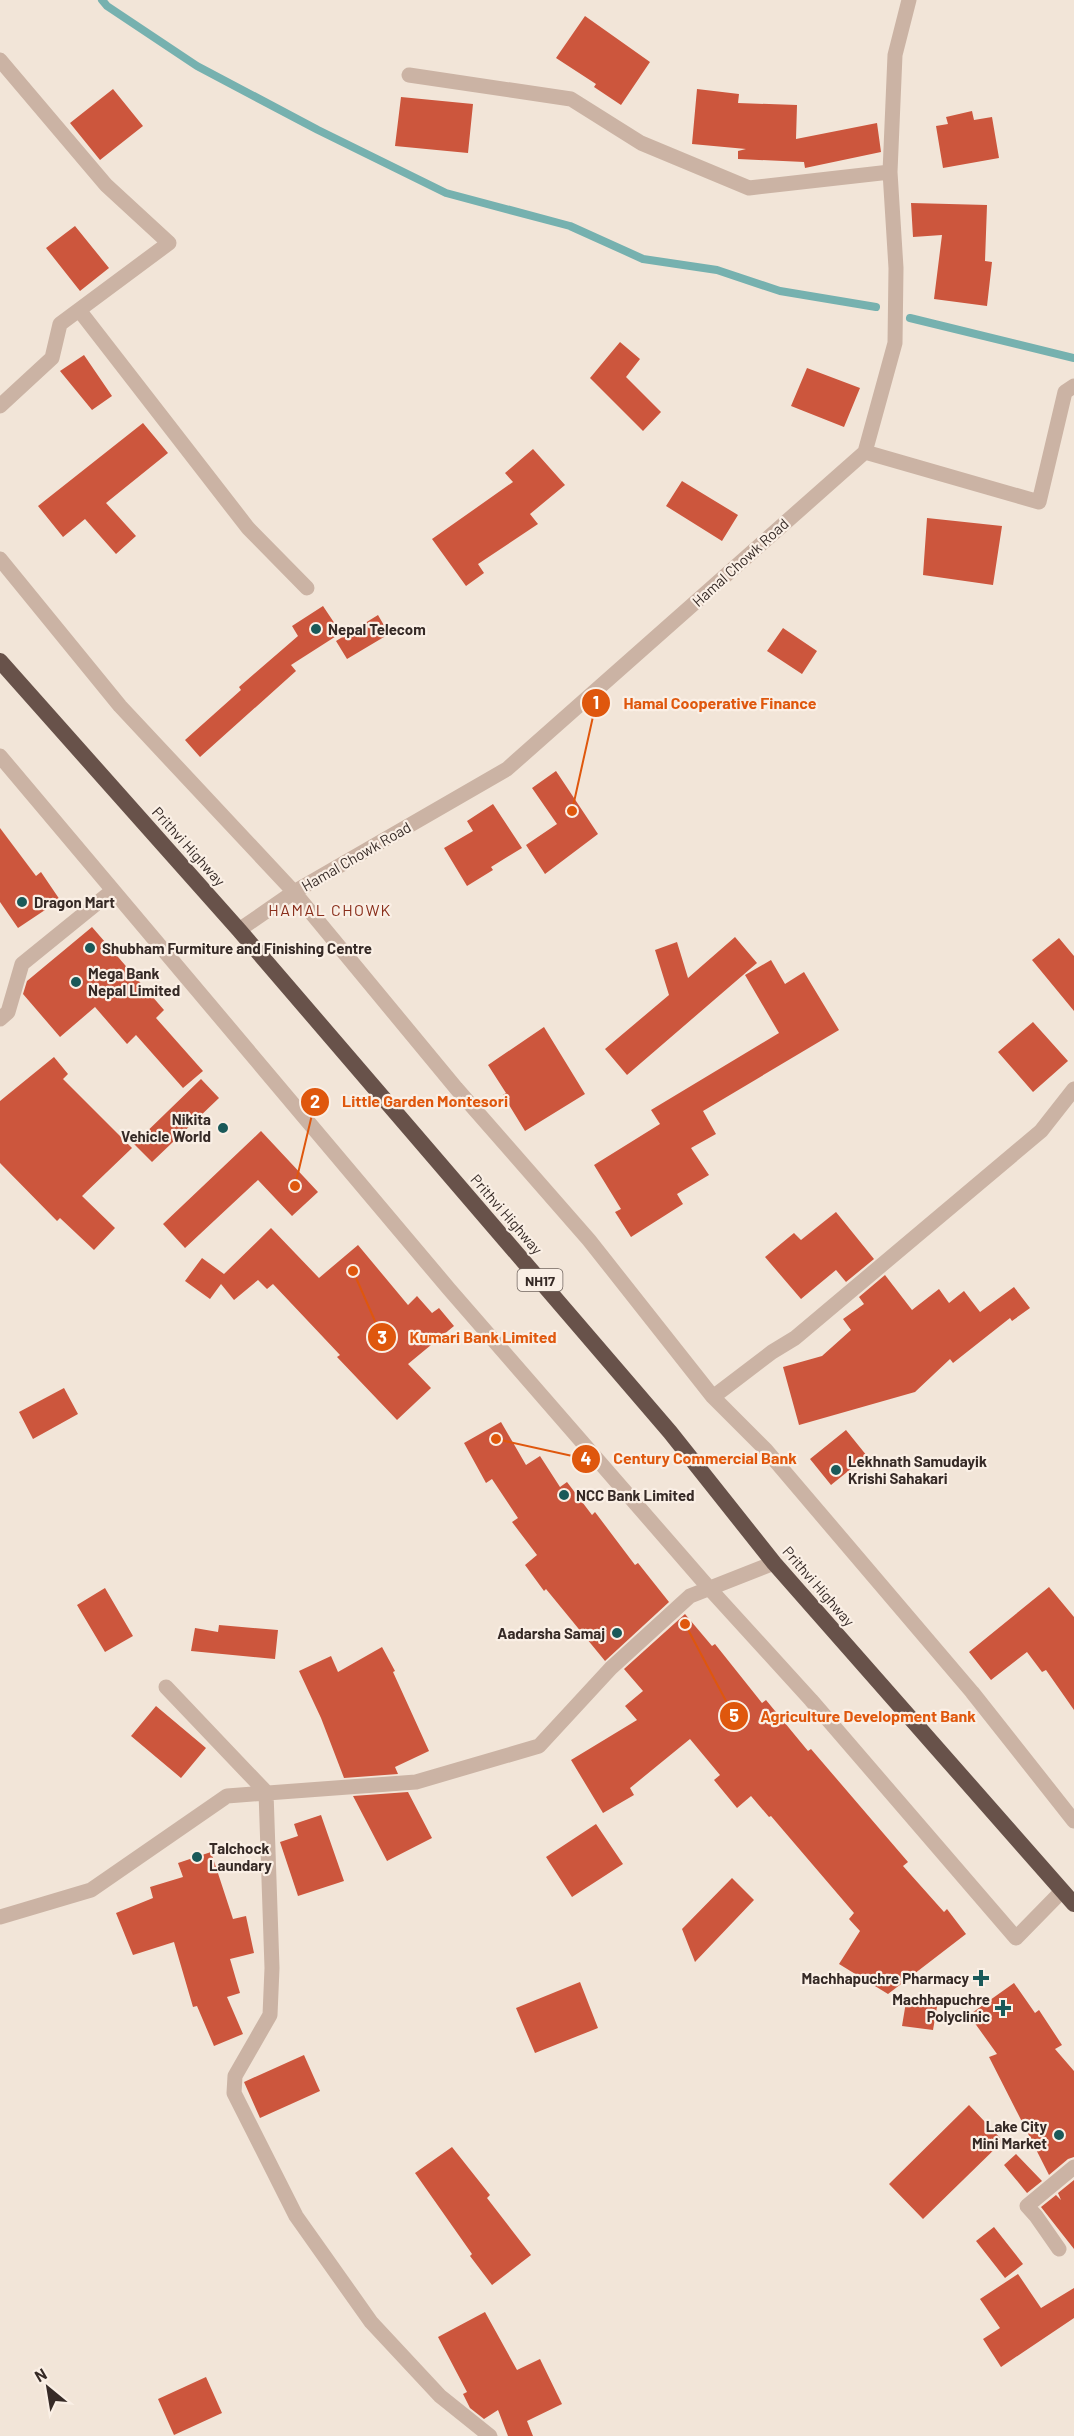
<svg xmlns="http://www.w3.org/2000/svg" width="1074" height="2436" viewBox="0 0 1074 2436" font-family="Barlow,sans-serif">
  <rect width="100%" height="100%" fill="#f2e5d8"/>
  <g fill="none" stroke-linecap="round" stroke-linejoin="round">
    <path stroke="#76b1af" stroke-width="8" d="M 102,0 L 107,6 L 197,66 L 318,130 L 446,193 L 570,226 L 643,259 L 717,270 L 780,291 L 876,307
      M 910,318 L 1074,358"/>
  </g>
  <path fill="#cc563d" d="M 585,16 L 650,62 L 621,105 L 594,87 L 596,84 L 556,58 Z
    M 113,89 L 143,126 L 100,160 L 70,123 Z
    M 697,89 L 739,94 L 738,103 L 797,105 L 796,139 L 877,123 L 881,152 L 805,168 L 804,162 L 738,159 L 738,151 L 746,149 L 692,144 Z
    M 401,97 L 473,104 L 468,153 L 395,146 Z
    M 972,111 L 974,120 L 992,117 L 999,158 L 943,168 L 936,126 L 948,124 L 946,117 Z
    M 911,203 L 987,205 L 985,261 L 992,262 L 987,306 L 934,299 L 942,235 L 913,237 Z
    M 75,226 L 109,268 L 80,291 L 46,248 Z
    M 620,342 L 640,359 L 626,377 L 661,412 L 643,431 L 590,378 Z
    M 84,355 L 112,396 L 92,410 L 60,371 Z
    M 807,368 L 860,388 L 844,427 L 791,406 Z
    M 143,423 L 168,453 L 106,503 L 136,536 L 116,554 L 85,519 L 63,537 L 38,506 Z
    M 533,449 L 565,485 L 530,514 L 538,524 L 478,564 L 484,573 L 466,586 L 432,539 L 513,482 L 505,473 Z
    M 682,481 L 738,515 L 722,541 L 666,506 Z
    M 927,518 L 1002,526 L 993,585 L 923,575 Z
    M 323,606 L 341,633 L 291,665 L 296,671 L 200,757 L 185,740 L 241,690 L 239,687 L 298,636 L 292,626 Z
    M 378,615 L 389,634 L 347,659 L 336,641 Z
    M 783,628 L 817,651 L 802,674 L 767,651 Z
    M 556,771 L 598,834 L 545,874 L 526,845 L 557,824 L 532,788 Z
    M 493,804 L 522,848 L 491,867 L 493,870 L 467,886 L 444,848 L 473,831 L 467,821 Z
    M 0,828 L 36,876 L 41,872 L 60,900 L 18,928 L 0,902 Z
    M 92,927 L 164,1010 L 156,1018 L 203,1071 L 183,1088 L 136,1035 L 127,1044 L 95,1007 L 60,1037 L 23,994 L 27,981 Z
    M 735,937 L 757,963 L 627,1075 L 605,1049 L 669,995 L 655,950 L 677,942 L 688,978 Z
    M 1059,938 L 1074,956 L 1074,1011 L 1032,960 Z
    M 771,960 L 785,984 L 804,972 L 839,1030 L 703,1111 L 716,1134 L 691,1148 L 709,1175 L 677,1194 L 683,1204 L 631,1237 L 615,1212 L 621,1209 L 594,1165 L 660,1124 L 651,1110 L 779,1033 L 745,975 Z
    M 1033,1022 L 1068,1061 L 1033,1092 L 998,1052 Z
    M 544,1027 L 585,1094 L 525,1131 L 503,1095 L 506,1093 L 488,1065 Z
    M 54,1057 L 68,1074 L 63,1079 L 132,1148 L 82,1196 L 115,1228 L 94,1250 L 60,1218 L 57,1221 L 0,1163 L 0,1101 Z
    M 201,1079 L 219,1098 L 152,1162 L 134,1144 Z
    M 261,1131 L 318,1192 L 292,1216 L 258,1180 L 185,1248 L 163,1224 Z
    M 836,1212 L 874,1259 L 846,1282 L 836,1270 L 801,1299 L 765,1257 L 794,1233 L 801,1240 Z
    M 271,1228 L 319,1278 L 358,1245 L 408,1305 L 417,1296 L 432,1313 L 439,1308 L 454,1326 L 408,1364 L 431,1388 L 397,1420 L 337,1357 L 340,1355 L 273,1284 L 267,1289 L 258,1280 L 234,1300 L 221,1284 L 210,1299 L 185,1281 L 202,1258 L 224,1274 Z
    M 885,1275 L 912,1310 L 939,1289 L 949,1303 L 964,1291 L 980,1312 L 1014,1287 L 1030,1308 L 1012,1321 L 1010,1318 L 953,1363 L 950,1359 L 915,1392 L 799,1425 L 783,1367 L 822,1356 L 851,1330 L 843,1319 L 864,1304 L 859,1297 Z
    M 64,1388 L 78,1414 L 33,1439 L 19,1412 Z
    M 501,1422 L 526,1465 L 540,1456 L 560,1487 L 567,1482 L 592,1515 L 595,1512 L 635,1565 L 638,1563 L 669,1602 L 605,1661 L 546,1589 L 544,1591 L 525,1565 L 537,1555 L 512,1522 L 518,1518 L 492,1479 L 486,1483 L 464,1443 Z
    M 846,1430 L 867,1456 L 831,1485 L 810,1459 Z
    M 1049,1587 L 1074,1617 L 1074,1710 L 1046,1670 L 1042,1672 L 1027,1652 L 991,1680 L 969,1652 Z
    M 105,1588 L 133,1636 L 105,1652 L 77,1605 Z
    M 685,1614 L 712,1646 L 715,1644 L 762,1703 L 766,1700 L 808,1751 L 811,1749 L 908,1862 L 903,1866 L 944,1912 L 947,1909 L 966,1934 L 888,1994 L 839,1964 L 860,1931 L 849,1919 L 854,1913 L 771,1816 L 769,1817 L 751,1796 L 737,1808 L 714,1780 L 720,1775 L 690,1739 L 630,1788 L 634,1795 L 603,1813 L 571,1760 L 637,1720 L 625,1706 L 643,1691 L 624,1669 Z
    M 219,1625 L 278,1630 L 275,1659 L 191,1651 L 195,1628 L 218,1632 Z
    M 382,1647 L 395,1671 L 393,1672 L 429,1751 L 395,1767 L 398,1774 L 344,1778 L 321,1718 L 299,1671 L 331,1656 L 338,1672 Z
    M 156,1706 L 206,1748 L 181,1778 L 131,1736 Z
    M 408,1792 L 432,1838 L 387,1861 L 353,1796 Z
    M 321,1815 L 344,1881 L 298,1896 L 280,1842 L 298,1836 L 294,1824 Z
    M 596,1824 L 623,1864 L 572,1897 L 546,1857 Z
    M 211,1852 L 233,1919 L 246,1916 L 254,1953 L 230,1959 L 240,1993 L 227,1997 L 243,2034 L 214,2046 L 197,2006 L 193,2007 L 174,1942 L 133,1955 L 116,1913 L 153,1898 L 150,1887 L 183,1877 L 178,1863 Z
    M 732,1878 L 754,1900 L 695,1962 L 682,1929 Z
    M 580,1982 L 598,2028 L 535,2053 L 516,2008 Z
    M 1014,1983 L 1035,2013 L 1039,2010 L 1062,2045 L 1055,2049 L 1074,2071 L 1074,2157 L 1068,2159 L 1049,2175 L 989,2057 L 997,2054 L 969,2015 Z
    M 907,1996 L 938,2001 L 933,2030 L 902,2026 Z
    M 304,2055 L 320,2091 L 260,2118 L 244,2082 Z
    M 969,2105 L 1003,2141 L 923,2219 L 889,2184 Z
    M 452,2147 L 490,2195 L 487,2198 L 531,2255 L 492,2285 L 470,2256 L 472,2254 L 415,2173 Z
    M 1016,2154 L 1042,2181 L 1027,2193 L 1004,2165 Z
    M 1074,2180 L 1074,2249 L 1041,2207 L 1056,2195 L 1061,2200 L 1058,2193 Z
    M 994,2227 L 1023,2264 L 1005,2278 L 976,2241 Z
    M 1018,2274 L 1041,2308 L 1074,2288 L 1074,2318 L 1001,2367 L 983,2339 L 1000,2328 L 980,2299 Z
    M 485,2312 L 517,2370 L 540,2359 L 562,2404 L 527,2421 L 533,2436 L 508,2436 L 498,2410 L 484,2419 L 470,2408 L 463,2394 L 467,2392 L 438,2337 Z
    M 206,2377 L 222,2413 L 174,2435 L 158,2399 Z"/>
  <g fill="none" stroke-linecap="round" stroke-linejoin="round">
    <path stroke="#cbb3a4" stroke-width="15" d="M 0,60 L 106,185 L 169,243 L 60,324 L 52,358 L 0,406
      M 409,75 L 571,99 L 641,143 L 749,188 L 890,172
      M 79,310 L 248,528 L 307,588
      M 865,452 L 1039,502 L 1065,392 L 1074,386
      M 0,559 L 120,706 L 294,892 L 456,1088 L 589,1240 L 713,1397 L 766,1450 L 972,1692 L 1074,1821
      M 0,756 L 449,1289 L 709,1588 L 811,1700 L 1016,1938 L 1062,1891
      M 239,930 L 294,892 L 507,769 L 865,452 L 895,343 L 896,268 L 890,172 L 895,55 L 909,0
      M 0,1019 L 8,1012 L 22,964 L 112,891
      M 713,1397 L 772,1352 L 795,1338 L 1041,1131 L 1074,1089
      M 166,1687 L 266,1792 L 272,1968 L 270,2015 L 235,2076 L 234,2093 L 296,2216 L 371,2322 L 440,2396 L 490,2436
      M 0,1917 L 91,1890 L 227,1796 L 416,1782 L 539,1746 L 611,1668 L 690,1596 L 774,1563
      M 1059,2249 L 1036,2216 L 1027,2206 L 1074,2167"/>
    <path stroke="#68524a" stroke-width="16" d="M 0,661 L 239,930 L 670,1432 L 774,1563 L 1074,1904"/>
  </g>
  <g fill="#1a5959" stroke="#faefe5" stroke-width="2">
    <circle cx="316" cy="629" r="6"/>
    <circle cx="22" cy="902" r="6"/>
    <circle cx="90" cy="948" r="6"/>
    <circle cx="76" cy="982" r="6"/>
    <circle cx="223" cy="1128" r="6"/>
    <circle cx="836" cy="1470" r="6"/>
    <circle cx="564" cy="1495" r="6"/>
    <circle cx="617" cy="1633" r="6"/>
    <circle cx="197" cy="1857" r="6"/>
    <path d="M978 1969h6v6h6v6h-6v6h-6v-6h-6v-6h6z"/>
    <path d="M1000 1999h6v6h6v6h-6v6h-6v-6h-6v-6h6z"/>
    <circle cx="1059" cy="2135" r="6"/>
  </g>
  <g text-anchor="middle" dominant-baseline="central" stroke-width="4.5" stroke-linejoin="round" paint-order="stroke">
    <rect fill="#faefe5" stroke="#71655f" stroke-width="1.5" x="517.5" y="1269" width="45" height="22" rx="4.5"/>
    <g font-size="14" font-weight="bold" fill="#362a26">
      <text x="540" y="1280">NH17</text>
    </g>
    <g font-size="15" fill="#362a26" stroke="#faefe5">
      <text transform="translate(740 562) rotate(-42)">Hamal Chowk Road</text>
      <text transform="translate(189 846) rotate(48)">Prithvi Highway</text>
      <text transform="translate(356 856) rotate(-30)">Hamal Chowk Road</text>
      <text transform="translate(507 1214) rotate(49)">Prithvi Highway</text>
      <text transform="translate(819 1586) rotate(49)">Prithvi Highway</text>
    </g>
    <g font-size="15" font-weight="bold" fill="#362a26" stroke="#faefe5" text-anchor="start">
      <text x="328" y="629">Nepal Telecom</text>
      <text x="34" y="902">Dragon Mart</text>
      <text x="102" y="948">Shubham Furmiture and Finishing Centre</text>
      <text x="88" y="973">Mega Bank<tspan x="88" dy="17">Nepal Limited</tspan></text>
      <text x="211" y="1119" text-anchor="end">Nikita<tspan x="211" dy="17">Vehicle World</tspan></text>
      <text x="848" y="1461">Lekhnath Samudayik<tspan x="848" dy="17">Krishi Sahakari</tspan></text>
      <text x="576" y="1495">NCC Bank Limited</text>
      <text x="605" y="1633" text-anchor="end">Aadarsha Samaj</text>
      <text x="209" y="1848">Talchock<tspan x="209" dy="17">Laundary</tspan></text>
      <text x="969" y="1978" text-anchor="end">Machhapuchre Pharmacy</text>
      <text x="990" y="1999" text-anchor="end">Machhapuchre<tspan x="990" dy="17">Polyclinic</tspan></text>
      <text x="1047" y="2126" text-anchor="end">Lake City<tspan x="1047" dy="17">Mini Market</tspan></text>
    </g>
    <g font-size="16" letter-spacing="1.5" fill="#892e1b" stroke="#faefe5">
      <text x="330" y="909">HAMAL CHOWK</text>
    </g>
  </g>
  <path fill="none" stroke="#df570d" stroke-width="2" d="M572 811L596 703M295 1186L315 1102M353 1271L382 1337M496 1439L586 1459M685 1624L734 1716"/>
  <g fill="#df570d" stroke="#faefe5" stroke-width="2">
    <circle cx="572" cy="811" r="6"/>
    <circle cx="295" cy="1186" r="6"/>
    <circle cx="353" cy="1271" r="6"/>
    <circle cx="496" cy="1439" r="6"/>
    <circle cx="685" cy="1624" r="6"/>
    <circle cx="596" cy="703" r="15"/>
    <circle cx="315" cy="1102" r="15"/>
    <circle cx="382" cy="1337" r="15"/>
    <circle cx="586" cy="1459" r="15"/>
    <circle cx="734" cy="1716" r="15"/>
  </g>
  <g font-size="18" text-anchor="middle" font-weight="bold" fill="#fff">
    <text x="596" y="709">1</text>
    <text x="315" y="1108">2</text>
    <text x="382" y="1344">3</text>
    <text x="586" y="1465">4</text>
    <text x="734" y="1722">5</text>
  </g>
  <g font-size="16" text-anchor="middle" font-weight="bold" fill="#df570d" stroke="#faefe5" stroke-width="4.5" stroke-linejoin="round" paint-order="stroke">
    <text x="720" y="709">Hamal Cooperative Finance</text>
    <text x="425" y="1107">Little Garden Montesori</text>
    <text x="483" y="1343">Kumari Bank Limited</text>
    <text x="705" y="1464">Century Commercial Bank</text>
    <text x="868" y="1722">Agriculture Development Bank</text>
  </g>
  <g transform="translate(48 2388) rotate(330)" stroke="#faefe5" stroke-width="4.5" paint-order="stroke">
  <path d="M0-4.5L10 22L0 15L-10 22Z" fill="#362a26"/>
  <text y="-9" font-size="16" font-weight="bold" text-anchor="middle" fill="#362a26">N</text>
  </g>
</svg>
